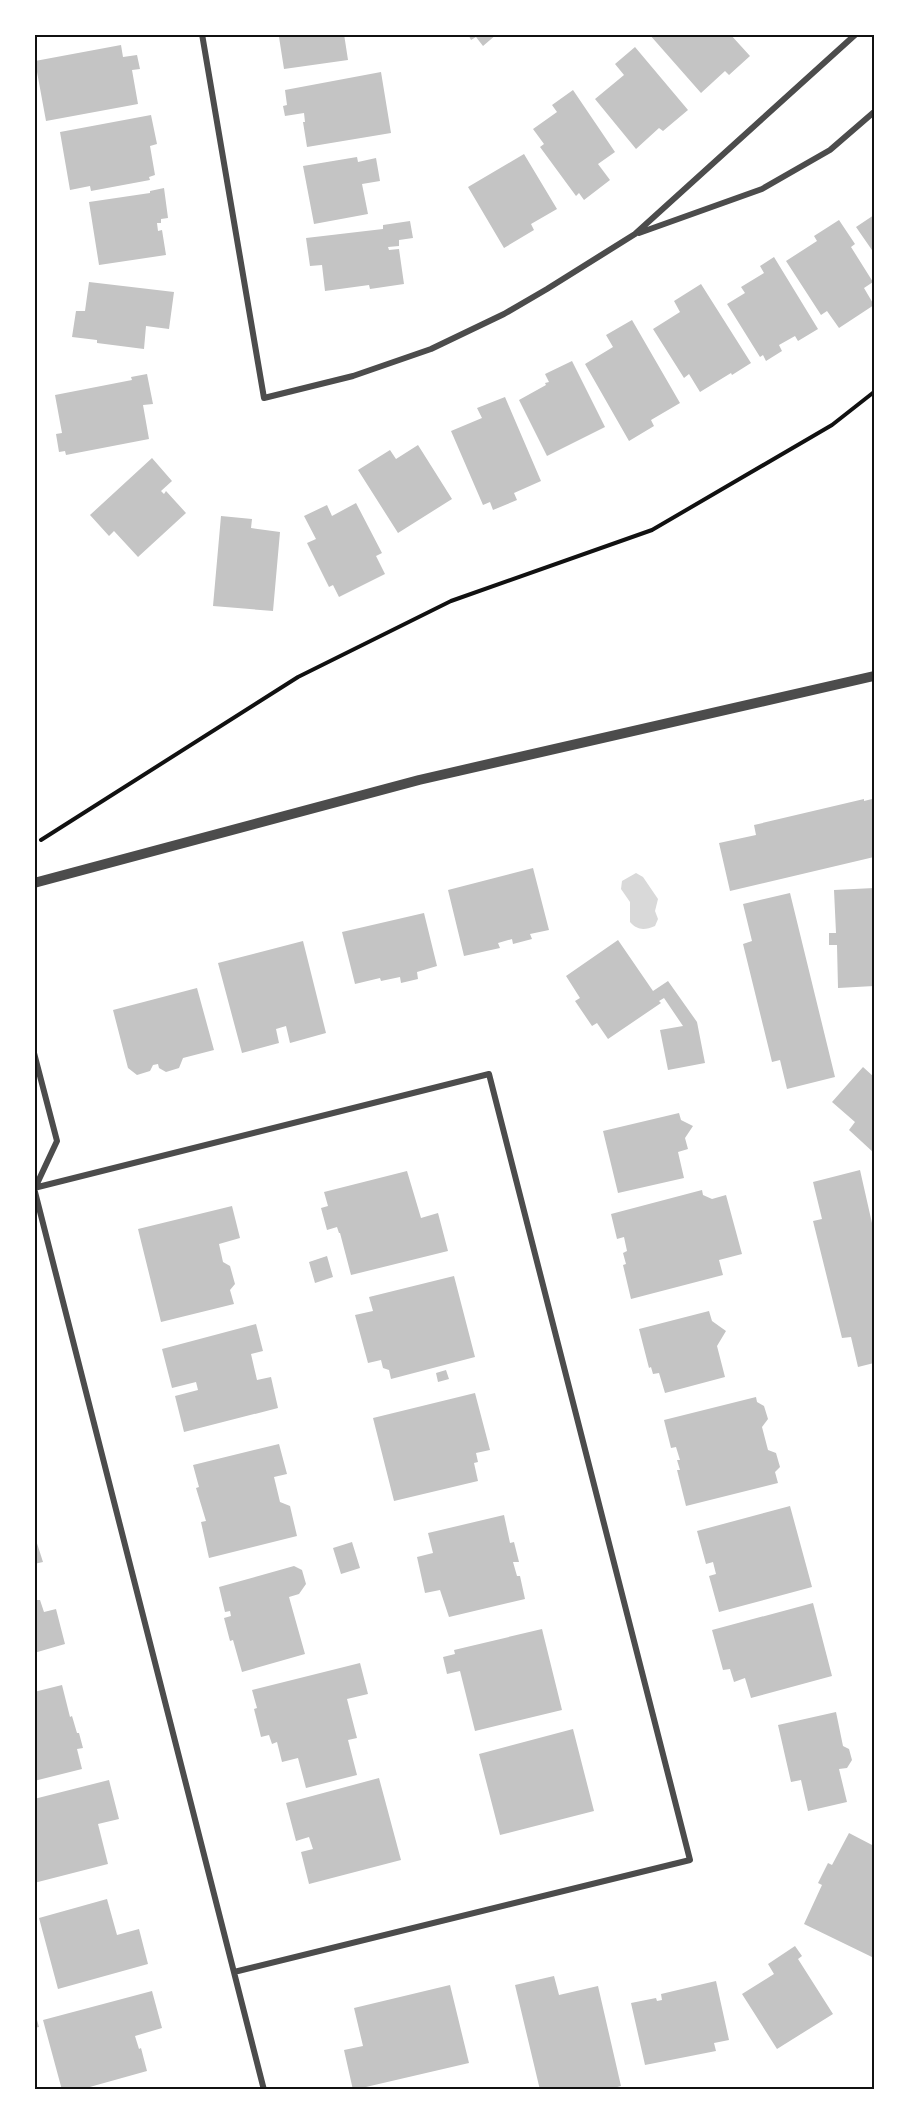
<svg xmlns="http://www.w3.org/2000/svg" width="909" height="2124" viewBox="0 0 909 2124" font-family="'Sofia Sans Condensed',sans-serif">
  <rect width="100%" height="100%" fill="#fff"/>
  <path fill="#d9d9d9" d="M 636,873 L 643,877 L 658,899 L 655,911 L 658,919 L 655,926 C 645,930 638,931 630,922 L 630,902 L 621,889 L 622,881 Z"/>
  <path fill="#c4c4c4" d="M 275,34 L 344,34 L 348,60 L 284,69 L 279,37 L 275,37 Z
    M 468,34 L 497,34 L 483,46 L 476,37 L 471,40 Z
    M 649,34 L 730,34 L 750,56 L 729,75 L 725,71 L 701,93 Z
    M 121,45 L 123,57 L 137,55 L 140,69 L 132,70 L 138,104 L 46,121 L 35,61 Z
    M 635,47 L 688,110 L 663,131 L 659,128 L 636,149 L 595,99 L 624,75 L 615,64 Z
    M 381,72 L 391,133 L 307,147 L 303,122 L 305,122 L 304,113 L 285,116 L 283,106 L 287,105 L 285,90 Z
    M 573,90 L 615,152 L 598,164 L 610,180 L 584,200 L 579,193 L 576,196 L 540,147 L 544,144 L 533,129 L 557,112 L 552,105 Z
    M 151,115 L 157,144 L 150,146 L 155,175 L 149,177 L 150,180 L 91,191 L 90,186 L 70,190 L 60,132 Z
    M 524,154 L 557,209 L 531,224 L 534,230 L 504,248 L 468,187 Z
    M 357,157 L 358,162 L 376,158 L 380,181 L 362,184 L 368,214 L 314,224 L 303,166 Z
    M 164,188 L 168,218 L 161,219 L 161,223 L 157,223 L 158,231 L 162,230 L 166,255 L 99,265 L 89,202 L 150,193 L 150,191 Z
    M 874,215 L 874,253 L 856,227 Z
    M 839,220 L 855,244 L 851,247 L 873,282 L 864,288 L 874,305 L 839,328 L 827,311 L 821,315 L 786,261 L 817,241 L 814,236 Z
    M 410,221 L 413,238 L 399,240 L 399,246 L 388,247 L 389,250 L 399,249 L 404,284 L 370,289 L 369,285 L 325,291 L 322,265 L 310,266 L 306,238 L 383,229 L 383,225 Z
    M 774,257 L 818,329 L 798,341 L 795,336 L 779,345 L 782,351 L 766,361 L 763,355 L 760,357 L 727,304 L 745,293 L 741,287 L 764,273 L 760,266 Z
    M 89,282 L 174,292 L 169,329 L 146,326 L 144,349 L 97,343 L 97,340 L 72,337 L 76,311 L 85,311 Z
    M 701,284 L 751,363 L 732,375 L 731,373 L 700,392 L 689,374 L 684,378 L 653,329 L 680,312 L 674,301 Z
    M 632,320 L 680,403 L 651,420 L 654,426 L 629,441 L 585,364 L 613,347 L 606,335 Z
    M 572,361 L 605,427 L 547,456 L 519,400 L 546,385 L 545,383 L 549,382 L 545,374 Z
    M 147,374 L 153,404 L 143,405 L 149,439 L 66,455 L 65,451 L 59,452 L 56,434 L 62,433 L 55,395 L 132,380 L 131,377 Z
    M 505,397 L 541,481 L 514,493 L 517,500 L 493,510 L 490,502 L 483,505 L 451,431 L 482,418 L 477,408 Z
    M 418,445 L 452,499 L 398,533 L 358,470 L 390,450 L 396,459 Z
    M 152,458 L 172,481 L 161,491 L 164,494 L 166,491 L 186,513 L 138,557 L 114,531 L 109,536 L 90,515 Z
    M 356,503 L 382,553 L 376,556 L 385,574 L 339,597 L 333,585 L 329,587 L 307,543 L 316,539 L 304,516 L 327,505 L 332,516 Z
    M 221,516 L 252,519 L 251,528 L 280,532 L 273,611 L 213,606 Z
    M 864,799 L 864,801 L 872,799 L 874,806 L 874,857 L 730,891 L 719,843 L 756,835 L 754,825 Z
    M 533,868 L 549,930 L 530,934 L 532,939 L 513,944 L 512,939 L 498,943 L 500,948 L 464,956 L 448,890 Z
    M 874,888 L 874,986 L 838,988 L 837,945 L 829,945 L 829,933 L 836,933 L 834,890 Z
    M 790,893 L 835,1077 L 787,1089 L 780,1060 L 772,1062 L 743,944 L 752,941 L 743,904 Z
    M 424,913 L 437,966 L 417,972 L 418,979 L 401,983 L 400,977 L 381,981 L 380,978 L 355,984 L 342,932 Z
    M 618,940 L 653,991 L 668,981 L 697,1022 L 705,1063 L 668,1070 L 660,1030 L 683,1026 L 664,998 L 659,1001 L 661,1003 L 608,1039 L 597,1023 L 592,1026 L 575,1001 L 580,998 L 566,976 Z
    M 303,941 L 326,1033 L 290,1043 L 286,1026 L 276,1029 L 279,1043 L 242,1053 L 218,963 Z
    M 197,988 L 214,1050 L 183,1058 L 179,1068 L 166,1072 L 159,1068 L 158,1064 L 153,1065 L 150,1071 L 137,1075 L 128,1068 L 113,1010 Z
    M 863,1067 L 874,1077 L 874,1153 L 849,1130 L 855,1122 L 832,1102 Z
    M 679,1113 L 681,1120 L 693,1126 L 685,1138 L 688,1149 L 678,1152 L 684,1178 L 618,1193 L 603,1131 Z
    M 860,1170 L 874,1232 L 874,1363 L 858,1367 L 851,1337 L 842,1338 L 813,1221 L 822,1219 L 813,1182 Z
    M 407,1171 L 421,1218 L 438,1213 L 448,1251 L 351,1275 L 340,1233 L 339,1233 L 337,1227 L 327,1230 L 321,1208 L 328,1206 L 324,1192 Z
    M 702,1190 L 703,1195 L 712,1199 L 726,1195 L 742,1254 L 719,1260 L 723,1275 L 631,1299 L 623,1265 L 626,1264 L 623,1253 L 627,1251 L 624,1237 L 617,1239 L 611,1214 Z
    M 232,1206 L 240,1238 L 219,1244 L 223,1262 L 230,1266 L 235,1284 L 230,1290 L 234,1304 L 161,1322 L 138,1229 Z
    M 327,1256 L 333,1277 L 315,1283 L 309,1262 Z
    M 454,1276 L 475,1357 L 391,1379 L 389,1370 L 383,1368 L 381,1360 L 368,1363 L 355,1315 L 373,1311 L 369,1297 Z
    M 709,1311 L 712,1321 L 726,1331 L 717,1346 L 725,1377 L 665,1393 L 659,1373 L 653,1374 L 651,1367 L 649,1368 L 639,1329 Z
    M 256,1324 L 263,1351 L 251,1354 L 257,1380 L 271,1377 L 278,1408 L 184,1432 L 175,1396 L 198,1390 L 196,1382 L 172,1388 L 162,1349 Z
    M 446,1370 L 449,1379 L 438,1382 L 436,1373 Z
    M 475,1393 L 490,1450 L 476,1453 L 478,1462 L 474,1463 L 478,1481 L 394,1501 L 373,1418 Z
    M 756,1397 L 757,1402 L 764,1406 L 768,1419 L 762,1427 L 768,1450 L 776,1453 L 780,1467 L 775,1472 L 778,1483 L 686,1506 L 677,1470 L 680,1470 L 677,1460 L 680,1460 L 676,1447 L 671,1448 L 664,1420 Z
    M 279,1444 L 287,1474 L 274,1477 L 280,1502 L 290,1506 L 297,1536 L 209,1558 L 201,1522 L 206,1521 L 196,1488 L 199,1487 L 193,1465 Z
    M 790,1506 L 812,1587 L 719,1612 L 709,1576 L 716,1574 L 713,1562 L 706,1564 L 697,1531 Z
    M 504,1515 L 510,1543 L 514,1542 L 519,1562 L 513,1562 L 517,1576 L 520,1576 L 525,1599 L 449,1617 L 440,1590 L 425,1593 L 417,1557 L 433,1553 L 428,1533 Z
    M 34,1534 L 43,1562 L 34,1564 Z
    M 352,1542 L 360,1568 L 341,1574 L 333,1548 Z
    M 294,1566 L 302,1570 L 306,1584 L 299,1594 L 289,1597 L 305,1654 L 242,1672 L 233,1640 L 230,1641 L 224,1618 L 231,1616 L 230,1611 L 225,1612 L 219,1587 Z
    M 34,1593 L 37,1600 L 40,1600 L 44,1612 L 56,1609 L 65,1644 L 34,1653 Z
    M 813,1603 L 832,1676 L 751,1698 L 745,1678 L 734,1682 L 730,1669 L 723,1670 L 712,1630 Z
    M 542,1629 L 562,1710 L 475,1731 L 460,1671 L 447,1674 L 443,1657 L 455,1654 L 454,1650 Z
    M 360,1663 L 368,1694 L 347,1699 L 357,1738 L 348,1740 L 357,1775 L 306,1788 L 298,1758 L 282,1762 L 277,1742 L 272,1744 L 269,1735 L 261,1737 L 254,1709 L 257,1708 L 252,1690 Z
    M 62,1685 L 70,1717 L 72,1716 L 77,1733 L 79,1733 L 83,1748 L 77,1749 L 82,1769 L 34,1781 L 34,1692 Z
    M 836,1712 L 843,1746 L 849,1749 L 852,1760 L 847,1768 L 839,1769 L 847,1802 L 808,1811 L 801,1780 L 791,1782 L 778,1725 Z
    M 573,1729 L 594,1811 L 500,1835 L 479,1754 Z
    M 379,1778 L 401,1860 L 309,1884 L 301,1852 L 313,1849 L 309,1837 L 296,1841 L 286,1803 Z
    M 109,1780 L 119,1819 L 98,1824 L 108,1864 L 34,1883 L 34,1799 Z
    M 849,1833 L 874,1846 L 874,1958 L 804,1924 L 822,1885 L 818,1883 L 828,1863 L 832,1865 Z
    M 107,1899 L 117,1935 L 139,1929 L 148,1964 L 58,1989 L 39,1918 Z
    M 795,1946 L 802,1956 L 798,1959 L 833,2014 L 777,2049 L 742,1994 L 774,1974 L 768,1964 Z
    M 554,1976 L 559,1995 L 598,1986 L 621,2086 L 606,2090 L 540,2090 L 515,1985 Z
    M 716,1981 L 729,2040 L 714,2043 L 716,2051 L 645,2065 L 631,2003 L 656,1998 L 657,2001 L 662,2000 L 661,1994 Z
    M 450,1985 L 469,2063 L 353,2090 L 344,2050 L 363,2046 L 354,2008 Z
    M 152,1991 L 162,2028 L 135,2036 L 139,2049 L 141,2048 L 147,2071 L 79,2090 L 62,2090 L 43,2020 Z
    M 34,2009 L 39,2027 L 34,2028 Z"/>
  <g fill="none" stroke-linecap="round" stroke-linejoin="round">
    <path stroke="#111" stroke-width="4" d="M 41,840 L 298,677 L 451,601 L 652,530 L 832,425 L 874,392"/>
    <path stroke="#4c4c4c" stroke-width="6" d="M 202,34 L 264,398 L 353,376 L 431,349 L 504,314 L 547,289 L 635,234 L 856,34
      M 639,233 L 762,189 L 830,150 L 874,112
      M 34,1053 L 57,1141 L 35,1188
      M 34,1188 L 489,1074 L 690,1860 L 234,1972
      M 34,1188 L 264,2090"/>
    <path stroke="#4c4c4c" stroke-width="10" d="M 34,883 L 419,780 L 874,676"/>
  </g>
  <rect width="909" height="2124" fill="none" stroke="#ffffff" stroke-width="72"/>
  <rect x="36" y="36" width="837" height="2052" fill="none" stroke="#111" stroke-width="2"/>
</svg>
